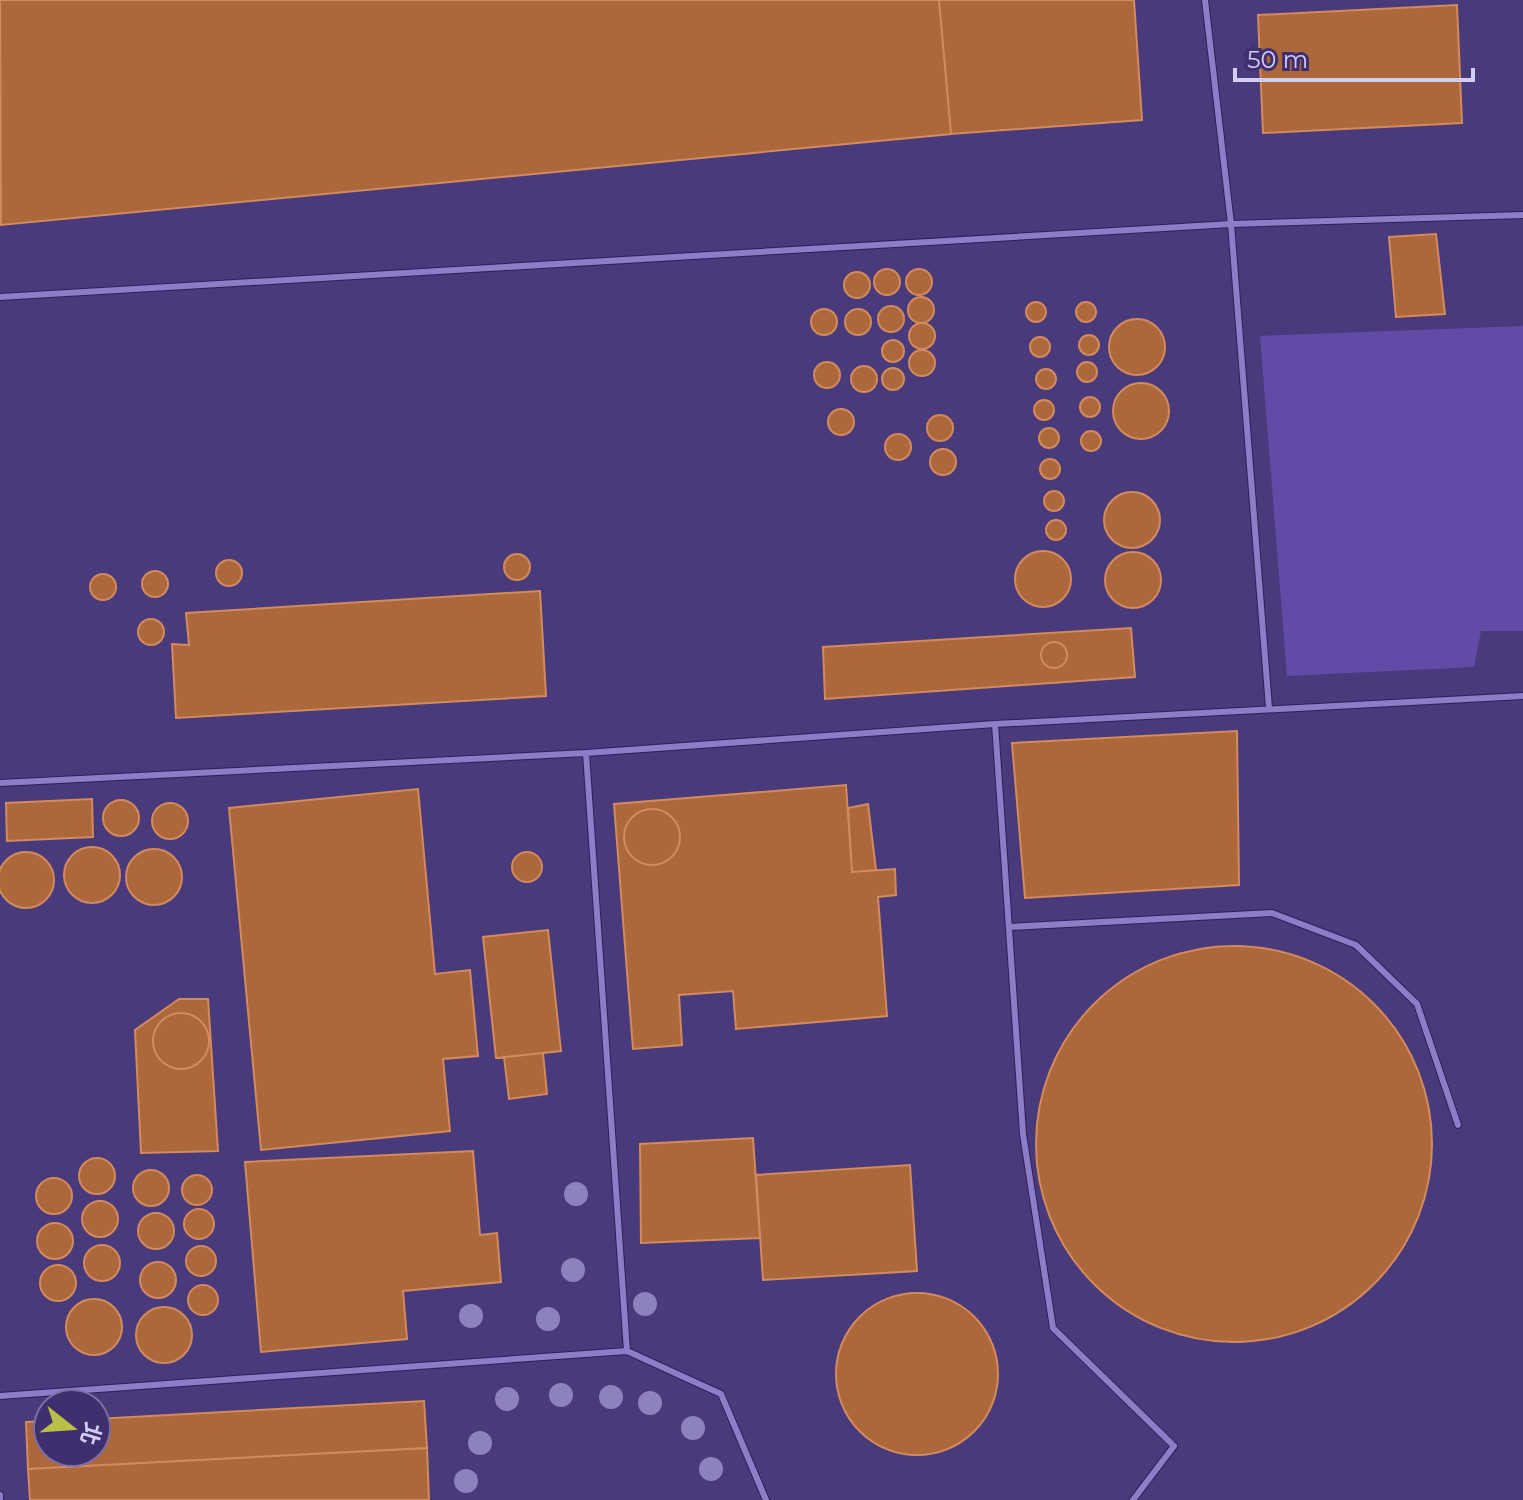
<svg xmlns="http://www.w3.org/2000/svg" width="1523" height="1500" viewBox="0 0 1523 1500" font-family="Montserrat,'Noto Sans TC',sans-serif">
  <rect width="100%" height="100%" fill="#493a7b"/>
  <path fill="#624ba6" d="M 1523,326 L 1523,631 L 1481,631 L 1474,667 L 1287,676 L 1260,336 Z"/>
  <path fill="#ac673b" stroke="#d28a5e" stroke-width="2" d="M 0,0 L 939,0 L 951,134 L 1,225 Z
    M 939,0 L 1134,0 L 1142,120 L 951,134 Z
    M 1457,5 L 1462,123 L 1263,133 L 1258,15 Z
    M 1436,234 L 1445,314 L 1396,317 L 1389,237 Z
    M874 282a13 13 0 1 1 26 0a13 13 0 1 1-26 0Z
    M906 282a13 13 0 1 1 26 0a13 13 0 1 1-26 0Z
    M844 285a13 13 0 1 1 26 0a13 13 0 1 1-26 0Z
    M908 310a13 13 0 1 1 26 0a13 13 0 1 1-26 0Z
    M1076 312a10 10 0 1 1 20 0a10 10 0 1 1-20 0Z
    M1026 312a10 10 0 1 1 20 0a10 10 0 1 1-20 0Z
    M878 319a13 13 0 1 1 26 0a13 13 0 1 1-26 0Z
    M811 322a13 13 0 1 1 26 0a13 13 0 1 1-26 0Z
    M845 322a13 13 0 1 1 26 0a13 13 0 1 1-26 0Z
    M1109 347a28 28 0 1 1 56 0a28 28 0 1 1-56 0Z
    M909 336a13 13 0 1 1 26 0a13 13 0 1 1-26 0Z
    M1079 345a10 10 0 1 1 20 0a10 10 0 1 1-20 0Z
    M1030 347a10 10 0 1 1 20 0a10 10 0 1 1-20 0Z
    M882 351a11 11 0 1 1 22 0a11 11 0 1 1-22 0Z
    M909 363a13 13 0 1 1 26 0a13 13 0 1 1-26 0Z
    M1077 372a10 10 0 1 1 20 0a10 10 0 1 1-20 0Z
    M814 375a13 13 0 1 1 26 0a13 13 0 1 1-26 0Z
    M851 379a13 13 0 1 1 26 0a13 13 0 1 1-26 0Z
    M882 379a11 11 0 1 1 22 0a11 11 0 1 1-22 0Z
    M1036 379a10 10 0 1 1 20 0a10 10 0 1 1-20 0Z
    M1113 411a28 28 0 1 1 56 0a28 28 0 1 1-56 0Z
    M1080 407a10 10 0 1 1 20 0a10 10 0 1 1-20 0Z
    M1034 410a10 10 0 1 1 20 0a10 10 0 1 1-20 0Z
    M828 422a13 13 0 1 1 26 0a13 13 0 1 1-26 0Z
    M927 428a13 13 0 1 1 26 0a13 13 0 1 1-26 0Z
    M1039 438a10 10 0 1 1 20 0a10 10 0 1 1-20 0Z
    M1081 441a10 10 0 1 1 20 0a10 10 0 1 1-20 0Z
    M885 447a13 13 0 1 1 26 0a13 13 0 1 1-26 0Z
    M930 462a13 13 0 1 1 26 0a13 13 0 1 1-26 0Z
    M1040 469a10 10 0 1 1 20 0a10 10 0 1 1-20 0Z
    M1044 501a10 10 0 1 1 20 0a10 10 0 1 1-20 0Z
    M1104 520a28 28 0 1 1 56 0a28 28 0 1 1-56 0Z
    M1046 530a10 10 0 1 1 20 0a10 10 0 1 1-20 0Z
    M1015 579a28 28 0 1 1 56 0a28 28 0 1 1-56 0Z
    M1105 580a28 28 0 1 1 56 0a28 28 0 1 1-56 0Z
    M504 567a13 13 0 1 1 26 0a13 13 0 1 1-26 0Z
    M216 573a13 13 0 1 1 26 0a13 13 0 1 1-26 0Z
    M142 584a13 13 0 1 1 26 0a13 13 0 1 1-26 0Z
    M90 587a13 13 0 1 1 26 0a13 13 0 1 1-26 0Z
    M 540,591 L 546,696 L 176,718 L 172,644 L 189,645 L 186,613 Z
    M138 632a13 13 0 1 1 26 0a13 13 0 1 1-26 0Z
    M 1131,628 L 1135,677 L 825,699 L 823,647 Z
    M1041 655a13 13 0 1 1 26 0a13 13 0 1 1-26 0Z
    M 1237,731 L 1239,885 L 1025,898 L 1012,743 Z
    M 846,785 L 852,872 L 895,869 L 896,895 L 878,897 L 887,1016 L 736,1029 L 733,991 L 679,995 L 682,1045 L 633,1049 L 614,804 Z
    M 418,789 L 435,974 L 470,970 L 478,1056 L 443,1059 L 450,1131 L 261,1150 L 229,808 Z
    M 92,799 L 93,837 L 7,841 L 6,803 Z
    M103 818a18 18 0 1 1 36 0a18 18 0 1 1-36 0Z
    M152 821a18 18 0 1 1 36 0a18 18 0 1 1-36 0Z
    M 868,804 L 876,870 L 852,872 L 848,808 Z
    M624 837a28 28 0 1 1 56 0a28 28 0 1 1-56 0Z
    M64 875a28 28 0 1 1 56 0a28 28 0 1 1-56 0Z
    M126 877a28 28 0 1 1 56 0a28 28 0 1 1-56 0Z
    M512 867a15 15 0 1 1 30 0a15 15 0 1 1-30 0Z
    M-2 880a28 28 0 1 1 56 0a28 28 0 1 1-56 0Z
    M 548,930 L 561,1051 L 496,1058 L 483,937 Z
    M1036 1144a198 198 0 1 1 396 0a198 198 0 1 1-396 0Z
    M 179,999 L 208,999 L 218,1151 L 141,1153 L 135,1030 Z
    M153 1041a28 28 0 1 1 56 0a28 28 0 1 1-56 0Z
    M 543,1053 L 547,1094 L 509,1099 L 504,1057 Z
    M 753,1138 L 760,1238 L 641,1243 L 640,1144 Z
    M 473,1151 L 480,1235 L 497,1233 L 501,1282 L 403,1291 L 407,1339 L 261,1352 L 245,1162 Z
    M79 1176a18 18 0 1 1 36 0a18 18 0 1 1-36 0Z
    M 910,1165 L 917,1271 L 763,1280 L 756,1175 Z
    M133 1188a18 18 0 1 1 36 0a18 18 0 1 1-36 0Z
    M182 1190a15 15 0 1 1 30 0a15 15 0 1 1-30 0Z
    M36 1196a18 18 0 1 1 36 0a18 18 0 1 1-36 0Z
    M82 1219a18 18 0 1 1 36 0a18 18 0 1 1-36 0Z
    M184 1224a15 15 0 1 1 30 0a15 15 0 1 1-30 0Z
    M138 1231a18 18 0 1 1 36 0a18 18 0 1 1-36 0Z
    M37 1241a18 18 0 1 1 36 0a18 18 0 1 1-36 0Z
    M84 1263a18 18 0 1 1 36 0a18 18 0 1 1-36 0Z
    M186 1261a15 15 0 1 1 30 0a15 15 0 1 1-30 0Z
    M140 1280a18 18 0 1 1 36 0a18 18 0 1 1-36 0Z
    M40 1283a18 18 0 1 1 36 0a18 18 0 1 1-36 0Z
    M188 1300a15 15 0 1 1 30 0a15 15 0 1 1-30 0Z
    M836 1374a81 81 0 1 1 162 0a81 81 0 1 1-162 0Z
    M66 1327a28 28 0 1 1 56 0a28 28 0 1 1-56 0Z
    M136 1335a28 28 0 1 1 56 0a28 28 0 1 1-56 0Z
    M 424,1401 L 427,1448 L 28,1469 L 26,1422 L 48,1421 L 48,1452 L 96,1452 L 96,1419 Z
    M 427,1448 L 429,1500 L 30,1500 L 28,1469 Z"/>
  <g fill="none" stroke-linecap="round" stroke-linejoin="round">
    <g stroke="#301e5d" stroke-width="8">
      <path id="service" d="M 1205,0 L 1231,224 L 1269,708
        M 0,297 L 1231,224 L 1523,215
        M 995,724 L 1023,1134 L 1053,1328 L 1174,1446 L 1133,1500
        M 0,783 L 586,753 L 995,724 L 1523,696
        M 1009,927 L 1272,913 L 1356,945 L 1417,1004 L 1458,1125
        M 627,1351 L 721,1394 L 766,1500
        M 0,1396 L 627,1351 L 586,753
        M 0,1495 L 0,1500"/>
    </g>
    <use href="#service" stroke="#8c7ec6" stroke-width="6"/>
  </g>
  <g fill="#8d82bd">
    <circle cx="576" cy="1194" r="12"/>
    <circle cx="573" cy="1270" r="12"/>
    <circle cx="645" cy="1304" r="12"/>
    <circle cx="471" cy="1316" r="12"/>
    <circle cx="548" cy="1319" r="12"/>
    <circle cx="561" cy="1395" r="12"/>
    <circle cx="611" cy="1397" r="12"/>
    <circle cx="507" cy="1399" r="12"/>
    <circle cx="650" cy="1403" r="12"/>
    <circle cx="693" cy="1428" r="12"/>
    <circle cx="480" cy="1443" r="12"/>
    <circle cx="711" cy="1469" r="12"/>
    <circle cx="466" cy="1481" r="12"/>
  </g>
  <g transform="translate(72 1428) rotate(107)"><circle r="38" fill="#3f2f6f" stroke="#7a6fa4" stroke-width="2"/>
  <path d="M0-6L14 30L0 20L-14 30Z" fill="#bac045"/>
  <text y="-12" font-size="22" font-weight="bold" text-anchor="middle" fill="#d3cef4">北</text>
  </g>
  <path d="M1235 68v12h238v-12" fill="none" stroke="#d3cef4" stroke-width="4"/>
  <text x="1247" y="68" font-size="24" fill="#d3cef4" stroke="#3f2f6f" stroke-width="6" paint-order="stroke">50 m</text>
</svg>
